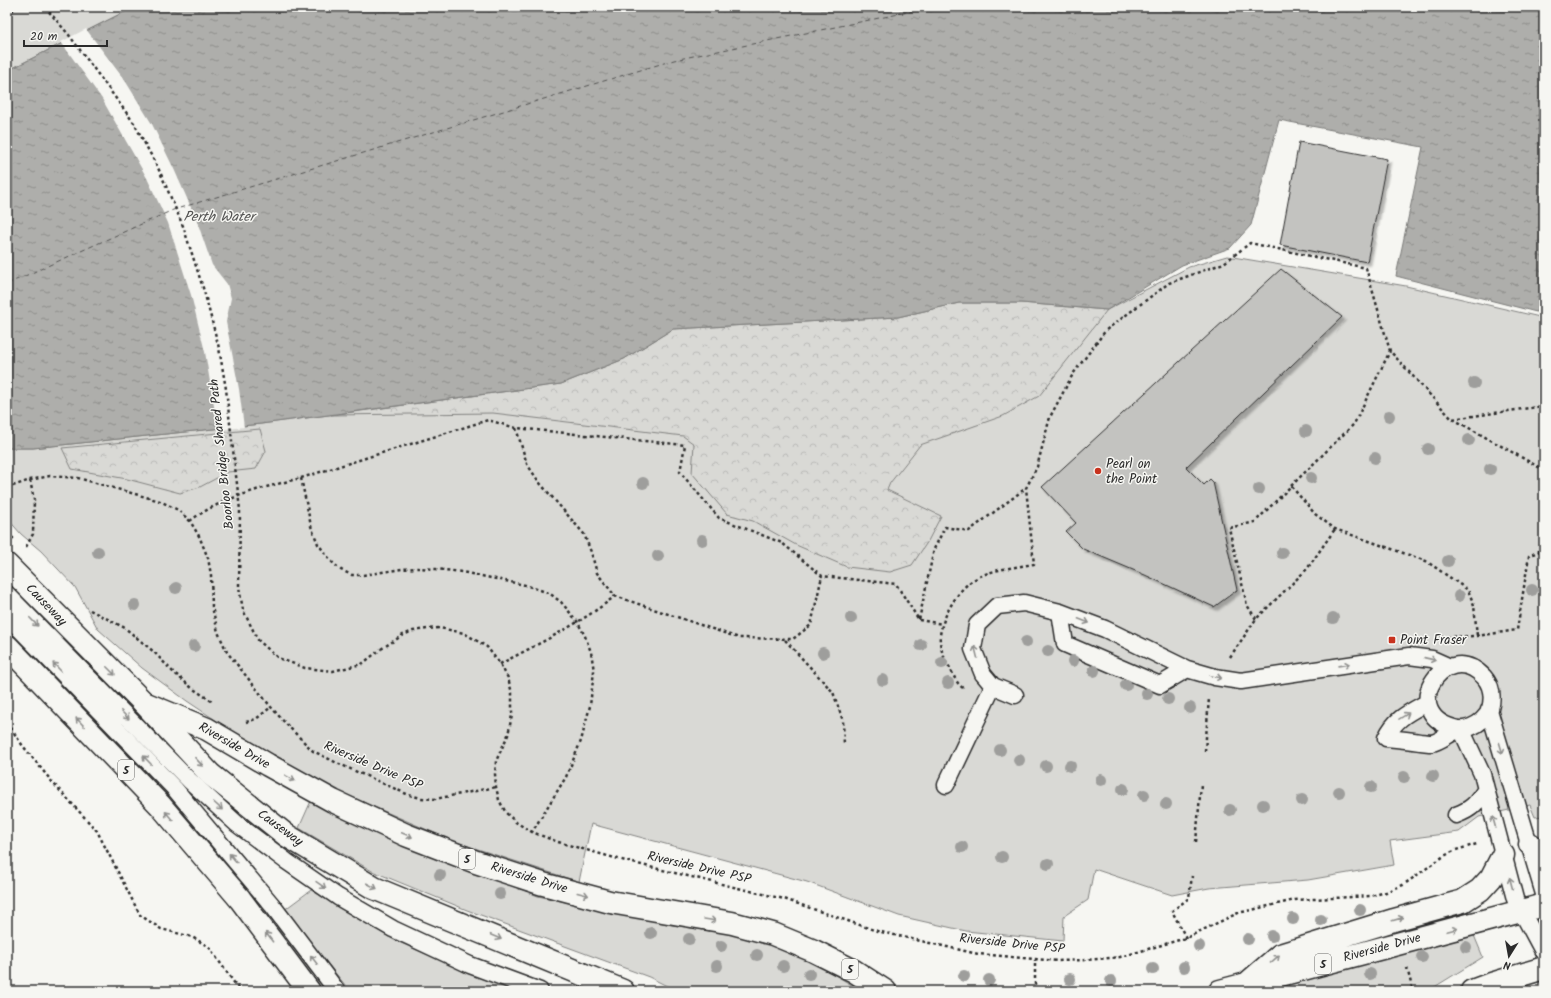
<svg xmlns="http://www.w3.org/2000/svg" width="1551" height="998" viewBox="0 0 1551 998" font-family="Kalam,sans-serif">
  <defs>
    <pattern id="forest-crowns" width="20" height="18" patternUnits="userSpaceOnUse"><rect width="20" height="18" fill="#d9d9d5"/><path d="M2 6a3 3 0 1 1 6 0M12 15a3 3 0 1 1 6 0" fill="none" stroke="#babab7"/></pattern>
    <pattern id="water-ripples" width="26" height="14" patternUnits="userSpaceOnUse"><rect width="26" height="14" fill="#aeaeab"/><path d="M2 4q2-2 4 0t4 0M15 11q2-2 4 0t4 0" fill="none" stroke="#8e8e8b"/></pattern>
    <filter id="shadow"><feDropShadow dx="3.5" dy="3.5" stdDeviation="1" flood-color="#0004"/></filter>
  </defs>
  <rect width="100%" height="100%" fill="#f6f6f2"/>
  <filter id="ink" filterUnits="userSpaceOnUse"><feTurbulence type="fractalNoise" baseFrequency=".025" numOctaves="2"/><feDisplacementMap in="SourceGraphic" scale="8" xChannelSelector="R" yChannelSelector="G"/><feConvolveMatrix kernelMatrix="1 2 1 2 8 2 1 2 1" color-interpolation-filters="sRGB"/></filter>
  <g filter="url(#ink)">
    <path fill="#d9d9d5" stroke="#828280" d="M 7,7 L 134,7 L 7,71 Z
      M 1227,256 L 1406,286 L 1544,318 L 1544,816 L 1535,817 L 1530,805 L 1479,817 L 1459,832 L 1390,841 L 1394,865 L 1308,880 L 1209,888 L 1172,895 L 1094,869 L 1088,900 L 1064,916 L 1063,941 L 966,931 L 899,916 L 807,882 L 591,824 L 579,882 L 453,841 L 340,792 L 244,739 L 187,701 L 142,668 L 98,629 L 75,587 L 41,551 L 21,534 L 7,518 L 7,448 L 33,448 L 261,424 L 561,384 L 624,359 L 758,324 L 898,317 L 959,303 L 1021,303 L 1107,310 L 1189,267 Z
      M 311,801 L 406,845 L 538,896 L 672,925 L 748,937 L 775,944 L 806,958 L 862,991 L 677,991 L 649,977 L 467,910 L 372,871 L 299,828 Z
      M 311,890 L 394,940 L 489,981 L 517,991 L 350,991 L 284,910 Z
      M 1473,933 L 1483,957 L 1428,991 L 1251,991 Z"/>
    <path fill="url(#forest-crowns)" stroke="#828280" d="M 959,303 L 1021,303 L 1107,310 L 1039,396 L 1003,416 L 920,445 L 890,483 L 887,490 L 941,516 L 928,541 L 912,565 L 890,572 L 847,567 L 796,545 L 753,521 L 727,514 L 692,473 L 694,444 L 683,436 L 493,413 L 331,415 L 561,384 L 624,359 L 673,329 L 898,317 Z
      M 260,429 L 266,451 L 256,469 L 228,472 L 200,487 L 180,493 L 127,479 L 72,469 L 62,448 Z"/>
    <path fill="url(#water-ripples)" stroke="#7a7a78" d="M 134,7 L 1544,7 L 1544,314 L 1396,276 L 1423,147 L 1279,120 L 1251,225 L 1230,248 L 1182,265 L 1107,310 L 1021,303 L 959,303 L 898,317 L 673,329 L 624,359 L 561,384 L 261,424 L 33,448 L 7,448 L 7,71 Z"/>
    <path fill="#f6f6f2" d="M 86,29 L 126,82 L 152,124 L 174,169 L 197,221 L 212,265 L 227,284 L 231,298 L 226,322 L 239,389 L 244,427 L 218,430 L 205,352 L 191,295 L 168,223 L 147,178 L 102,99 L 61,42 Z"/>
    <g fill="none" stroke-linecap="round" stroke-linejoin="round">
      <path stroke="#525251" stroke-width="1" stroke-dasharray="5 4" stroke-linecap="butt" d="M 7,284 L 173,210 L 674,60 L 933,7"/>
    </g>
    <path fill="#c3c3c0" stroke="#2b2b2b" filter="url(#shadow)" d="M 1299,142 L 1387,159 L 1367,262 L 1280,245 Z
      M 1281,269 L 1342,317 L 1186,467 L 1204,485 L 1210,479 L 1213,482 L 1237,590 L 1214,607 L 1145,575 L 1083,549 L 1066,532 L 1076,523 L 1042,487 Z"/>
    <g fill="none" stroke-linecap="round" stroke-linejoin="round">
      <g stroke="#2b2b2b" stroke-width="19">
        <path id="service" d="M 7,594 L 189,780 L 237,824 L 286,861 L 338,897 L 393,929 L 470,965 L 540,991
          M 1060,612 L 1065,644 L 1160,685 L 1187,669
          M 7,616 L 174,788 L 272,905 L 337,991
          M 1015,695 L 993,686 L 983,674 L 973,649 L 977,625 L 997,606 L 1024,603 L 1060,612 L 1105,629 L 1187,669 L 1215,677 L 1241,681 L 1409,656 L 1432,659 L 1450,667
          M 1428,702 C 1410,712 1395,718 1386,738 C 1397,739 1408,740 1420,742 C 1423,742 1428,743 1432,743 C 1439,742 1449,734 1456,731 C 1461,729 1466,729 1471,727 C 1479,724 1487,717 1490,709 C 1493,698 1492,686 1484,677 C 1444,635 1394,717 1459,729
          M 1489,710 L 1544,894
          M 1461,729 L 1482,774 L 1515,899 L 1544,953
          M 946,785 L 993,686
          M 1456,815 C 1472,809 1476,804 1486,789"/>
      </g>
      <g stroke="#2b2b2b" stroke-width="25">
        <path id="primary" d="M 144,703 L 207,729 L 268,765 L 333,801 L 406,835 L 476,862 L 543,884 L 610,902 L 732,923 L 773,934 L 814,951 L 854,971 L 885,991
          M 1530,844 L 1544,855
          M 1250,981 L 1280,955 L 1394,920 L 1463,901 L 1480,890 L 1491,878 L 1503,855
          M 1220,991 L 1544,905
          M 1472,991 L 1488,985 L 1544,968"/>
      </g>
      <g stroke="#2b2b2b" stroke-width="25">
        <path id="trunk" d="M 7,565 L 144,703 L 210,774 L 286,835 L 374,888 L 623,991
          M 7,646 L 160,805 L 240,899 L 309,991"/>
      </g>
      <path stroke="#2b2b2b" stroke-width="2.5" stroke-dasharray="3 3" stroke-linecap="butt" d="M 7,14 L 12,12 L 14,7
        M 1453,419 L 1544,470
        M 516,428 L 527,464 L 539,482 L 584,534 L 591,552 L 597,573 L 615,596 L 739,638 L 793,639 L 811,625 L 822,576
        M 301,478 L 488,420 L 516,428 L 685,445 L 680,472 L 719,518 L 782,543 L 822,576 L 896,584 L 919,620 L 934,549 L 945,527 L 969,531 L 1026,488
        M 1291,486 L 1354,424 L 1390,351
        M 7,488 L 30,480 L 50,476 L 78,478 L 160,501 L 178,510 L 190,521 L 199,536 L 208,558 L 211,575 L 212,607 L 218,632 L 227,652 L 271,707 L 286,724 L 313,751 L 337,763 L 409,795 L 421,798 L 435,799 L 496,787
        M 190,521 C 220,498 265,487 301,478 L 311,526 L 318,544 L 332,562 L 341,570 L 352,575 L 363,575 L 402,569 L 417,568 L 436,569 L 462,572 L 525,585 L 549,593 L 561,602 L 577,621 L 585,636 L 591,652 L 594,671 L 590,706 L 581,741 L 566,777 L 532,832
        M 7,533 L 15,540
        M 26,547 L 33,534 L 34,500 L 30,480
        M 90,610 L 125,628 L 154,652 L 172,671 L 192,688 L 213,702
        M 1256,619 L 1247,605 L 1229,528 L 1255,522 L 1291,486 L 1315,514 L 1335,529 L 1426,561 L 1468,590 L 1474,605 L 1477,636
        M 919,620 L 942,624
        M 1440,637 L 1477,636 L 1517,630 L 1529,556 L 1544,549
        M 785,640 L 833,692 L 843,721 L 844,745
        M 381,649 L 403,635 L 413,631 L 427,629 L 440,628 L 464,633 L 487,647 L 500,664 L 508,678 L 512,693 L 512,715 L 508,735 L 496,761 L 495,774 L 496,787 L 499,800 L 506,813 L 517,823 L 532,832 L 558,842 L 629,862 L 784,899 L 877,931 L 978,954 L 1058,961 L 1087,960 L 1120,957 L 1186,938 L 1238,913 L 1295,900 L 1371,896 L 1386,892 L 1403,885 L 1444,856 L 1456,850 L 1477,844
        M 1230,657 L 1256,619 L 1307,569 L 1335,529
        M 500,664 C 538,644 582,623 615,596
        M 963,688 C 956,683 954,676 950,668 C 945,660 941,651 940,642 C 938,624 955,594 969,583 C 987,569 1012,568 1034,564 L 1026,488 L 1037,467 L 1050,417 L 1073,374 L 1106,330 L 1169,283 L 1224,263 L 1250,243 L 1366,268 L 1390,351 L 1452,419 L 1544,406
        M 246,722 L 256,719 L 271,707
        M 7,723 L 23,746 L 53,783 L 97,831 L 140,915 L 161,929 L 192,937 L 209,947 L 240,991
        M 1205,751 L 1209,698
        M 1196,842 L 1201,784
        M 1186,938 L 1172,911 L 1189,898 L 1192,876
        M 1407,968 L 1413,991
        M 1035,991 L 1035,960"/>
      <use href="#service" stroke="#f6f6f2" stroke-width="16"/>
      <use href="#primary" stroke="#f6f6f2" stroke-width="22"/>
      <use href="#trunk" stroke="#f6f6f2" stroke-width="22"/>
      <path stroke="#2b2b2b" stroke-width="2.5" stroke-dasharray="3 3" stroke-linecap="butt" d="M 45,7 L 69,35 L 134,123 L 160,172 L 183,226 L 204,291 L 219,348 L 226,389 L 240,510 L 239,587 L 243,610 L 258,640 L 278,658 L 305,668 L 333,671 L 362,664 L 381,649"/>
    </g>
    <g fill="#9e9e9c">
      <circle cx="1474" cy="383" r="6"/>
      <circle cx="1389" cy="416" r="6"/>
      <circle cx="1306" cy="431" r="6"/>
      <circle cx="1469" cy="440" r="6"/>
      <circle cx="1428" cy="449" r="6"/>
      <circle cx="1375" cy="458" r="6"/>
      <circle cx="1490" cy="469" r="6"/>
      <circle cx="1311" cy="478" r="6"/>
      <circle cx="643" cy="483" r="6"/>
      <circle cx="1259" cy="489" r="6"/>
      <circle cx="702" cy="540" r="6"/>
      <circle cx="98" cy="552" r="6"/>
      <circle cx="1282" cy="553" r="6"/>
      <circle cx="658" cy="556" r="6"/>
      <circle cx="1448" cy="561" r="6"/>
      <circle cx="176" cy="588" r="6"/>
      <circle cx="1532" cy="590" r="6"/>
      <circle cx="1459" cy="596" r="6"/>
      <circle cx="135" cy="605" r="6"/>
      <circle cx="851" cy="618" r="6"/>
      <circle cx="1333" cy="618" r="6"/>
      <circle cx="1026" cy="642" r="6"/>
      <circle cx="921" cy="645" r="6"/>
      <circle cx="194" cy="646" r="6"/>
      <circle cx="1048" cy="651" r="6"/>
      <circle cx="823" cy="653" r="6"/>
      <circle cx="1073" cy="661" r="6"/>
      <circle cx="942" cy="663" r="6"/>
      <circle cx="1094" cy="671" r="6"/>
      <circle cx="883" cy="680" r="6"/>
      <circle cx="948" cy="683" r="6"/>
      <circle cx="1126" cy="685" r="6"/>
      <circle cx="1147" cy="694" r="6"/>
      <circle cx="1168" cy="699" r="6"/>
      <circle cx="1190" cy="708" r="6"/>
      <circle cx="1000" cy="750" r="6"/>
      <circle cx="1019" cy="760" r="6"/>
      <circle cx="1046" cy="766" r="6"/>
      <circle cx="1070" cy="766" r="6"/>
      <circle cx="1433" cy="776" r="6"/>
      <circle cx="1404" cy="777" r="6"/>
      <circle cx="1101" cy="780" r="6"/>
      <circle cx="1371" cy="787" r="6"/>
      <circle cx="1123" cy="789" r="6"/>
      <circle cx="1339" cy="792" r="6"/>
      <circle cx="1144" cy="795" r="6"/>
      <circle cx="1302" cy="800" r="6"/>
      <circle cx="1166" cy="804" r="6"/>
      <circle cx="1263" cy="805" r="6"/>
      <circle cx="1230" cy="810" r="6"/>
      <circle cx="962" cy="847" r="6"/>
      <circle cx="1002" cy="857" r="6"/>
      <circle cx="1048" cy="864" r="6"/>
      <circle cx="440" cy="875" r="6"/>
      <circle cx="500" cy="894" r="6"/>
      <circle cx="1360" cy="910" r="6"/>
      <circle cx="1293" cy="919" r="6"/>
      <circle cx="1321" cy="920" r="6"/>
      <circle cx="651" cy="933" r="6"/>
      <circle cx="1272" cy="936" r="6"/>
      <circle cx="689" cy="939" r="6"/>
      <circle cx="1248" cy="939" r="6"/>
      <circle cx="721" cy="946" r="6"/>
      <circle cx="1199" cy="946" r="6"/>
      <circle cx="1466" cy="947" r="6"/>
      <circle cx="757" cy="955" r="6"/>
      <circle cx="1422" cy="957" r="6"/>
      <circle cx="717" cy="966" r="6"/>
      <circle cx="783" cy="966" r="6"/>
      <circle cx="1184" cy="967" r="6"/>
      <circle cx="1153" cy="969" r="6"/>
      <circle cx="809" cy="974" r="6"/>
      <circle cx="1370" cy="974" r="6"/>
      <circle cx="964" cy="976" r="6"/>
      <circle cx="1070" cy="979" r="6"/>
      <circle cx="989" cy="980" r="6"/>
      <circle cx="1111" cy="981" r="6"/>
    </g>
    <defs><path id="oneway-shaft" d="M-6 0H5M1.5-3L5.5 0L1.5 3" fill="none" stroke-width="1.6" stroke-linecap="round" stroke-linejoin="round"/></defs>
    <g stroke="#90908e">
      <use href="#oneway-shaft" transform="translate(1084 621) rotate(21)"/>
      <use href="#oneway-shaft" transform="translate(34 622) rotate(46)"/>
      <use href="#oneway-shaft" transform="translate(976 652) rotate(-104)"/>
      <use href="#oneway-shaft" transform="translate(1430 659) rotate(13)"/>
      <use href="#oneway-shaft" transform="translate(1344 665) rotate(-8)"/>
      <use href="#oneway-shaft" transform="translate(57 667) rotate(-134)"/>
      <use href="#oneway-shaft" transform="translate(111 671) rotate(45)"/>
      <use href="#oneway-shaft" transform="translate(1216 677) rotate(12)"/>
      <use href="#oneway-shaft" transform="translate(125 715) rotate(46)"/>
      <use href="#oneway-shaft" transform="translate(1404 716) rotate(-32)"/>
      <use href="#oneway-shaft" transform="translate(80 722) rotate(-134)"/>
      <use href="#oneway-shaft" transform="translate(1501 748) rotate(73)"/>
      <use href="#oneway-shaft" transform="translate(147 760) rotate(-134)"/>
      <use href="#oneway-shaft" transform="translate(199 762) rotate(47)"/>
      <use href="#oneway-shaft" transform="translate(290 778) rotate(29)"/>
      <use href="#oneway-shaft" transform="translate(218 806) rotate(42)"/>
      <use href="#oneway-shaft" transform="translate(169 816) rotate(-130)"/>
      <use href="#oneway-shaft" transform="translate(1494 822) rotate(-105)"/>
      <use href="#oneway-shaft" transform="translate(407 835) rotate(23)"/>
      <use href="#oneway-shaft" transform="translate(233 858) rotate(-130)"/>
      <use href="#oneway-shaft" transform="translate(1511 883) rotate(-105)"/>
      <use href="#oneway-shaft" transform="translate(321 885) rotate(35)"/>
      <use href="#oneway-shaft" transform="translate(372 886) rotate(28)"/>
      <use href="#oneway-shaft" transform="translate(583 894) rotate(15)"/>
      <use href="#oneway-shaft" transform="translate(1398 919) rotate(-16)"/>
      <use href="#oneway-shaft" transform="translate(710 920) rotate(9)"/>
      <use href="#oneway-shaft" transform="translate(1452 930) rotate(-15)"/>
      <use href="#oneway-shaft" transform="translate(269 937) rotate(-127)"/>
      <use href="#oneway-shaft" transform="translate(496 937) rotate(23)"/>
      <use href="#oneway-shaft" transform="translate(1275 959) rotate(-41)"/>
      <use href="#oneway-shaft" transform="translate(314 960) rotate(-127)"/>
    </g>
  </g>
  <g fill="#c8321e" stroke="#f6f6f2" stroke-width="1.5">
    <circle cx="1098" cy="471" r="4"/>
    <rect x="1388" y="636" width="8" height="8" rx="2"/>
  </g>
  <g text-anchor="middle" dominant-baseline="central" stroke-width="3" stroke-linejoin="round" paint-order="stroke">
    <g fill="#f6f6f2" stroke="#686867" stroke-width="1">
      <rect x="118" y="760" width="16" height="20" rx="3"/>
      <rect x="459" y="849" width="16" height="20" rx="3"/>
      <rect x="1315" y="954" width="16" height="20" rx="3"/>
      <rect x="842" y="959" width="16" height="20" rx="3"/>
    </g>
    <g font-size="12" font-weight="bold" fill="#2b2b2b">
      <text x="126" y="770">5</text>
      <text x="467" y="859">5</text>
      <text x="1323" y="964">5</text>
      <text x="850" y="969">5</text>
    </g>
    <g font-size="13" fill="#2b2b2b" stroke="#f6f6f2">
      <text transform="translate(222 454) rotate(-96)">Boorloo Bridge Shared Path</text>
      <text transform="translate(46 605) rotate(46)">Causeway</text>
      <text transform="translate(234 746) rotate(30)">Riverside Drive</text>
      <text transform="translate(373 766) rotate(23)">Riverside Drive PSP</text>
      <text transform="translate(280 828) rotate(36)">Causeway</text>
      <text transform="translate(699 868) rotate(13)">Riverside Drive PSP</text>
      <text transform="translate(529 878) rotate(17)">Riverside Drive</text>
      <text transform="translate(1012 944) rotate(6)">Riverside Drive PSP</text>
      <text transform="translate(1382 948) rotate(-15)">Riverside Drive</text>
    </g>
    <g font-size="13" fill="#2b2b2b" stroke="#f6f6f2" text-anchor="start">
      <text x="1106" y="464">Pearl on<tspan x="1106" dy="15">the Point</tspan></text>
      <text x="1400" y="640">Point Fraser</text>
    </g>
    <g font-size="14" font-style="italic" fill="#525251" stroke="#f6f6f2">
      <text x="219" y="217">Perth Water</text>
    </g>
  </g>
  <rect width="1551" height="998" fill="none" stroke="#f6f6f2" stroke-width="24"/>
  <rect x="12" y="12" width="1527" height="974" fill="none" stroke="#2b2b2b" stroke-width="1.5" filter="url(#ink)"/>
  <g transform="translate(1509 956) rotate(191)" stroke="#f6f6f2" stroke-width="3" paint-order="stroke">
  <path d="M0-3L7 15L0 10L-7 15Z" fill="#2b2b2b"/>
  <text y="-6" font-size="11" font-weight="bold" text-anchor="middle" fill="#2b2b2b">N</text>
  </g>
  <path d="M24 40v6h83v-6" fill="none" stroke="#2b2b2b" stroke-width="2"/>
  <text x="30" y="40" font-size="12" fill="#2b2b2b" stroke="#f6f6f2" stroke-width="3" paint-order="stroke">20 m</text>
</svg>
